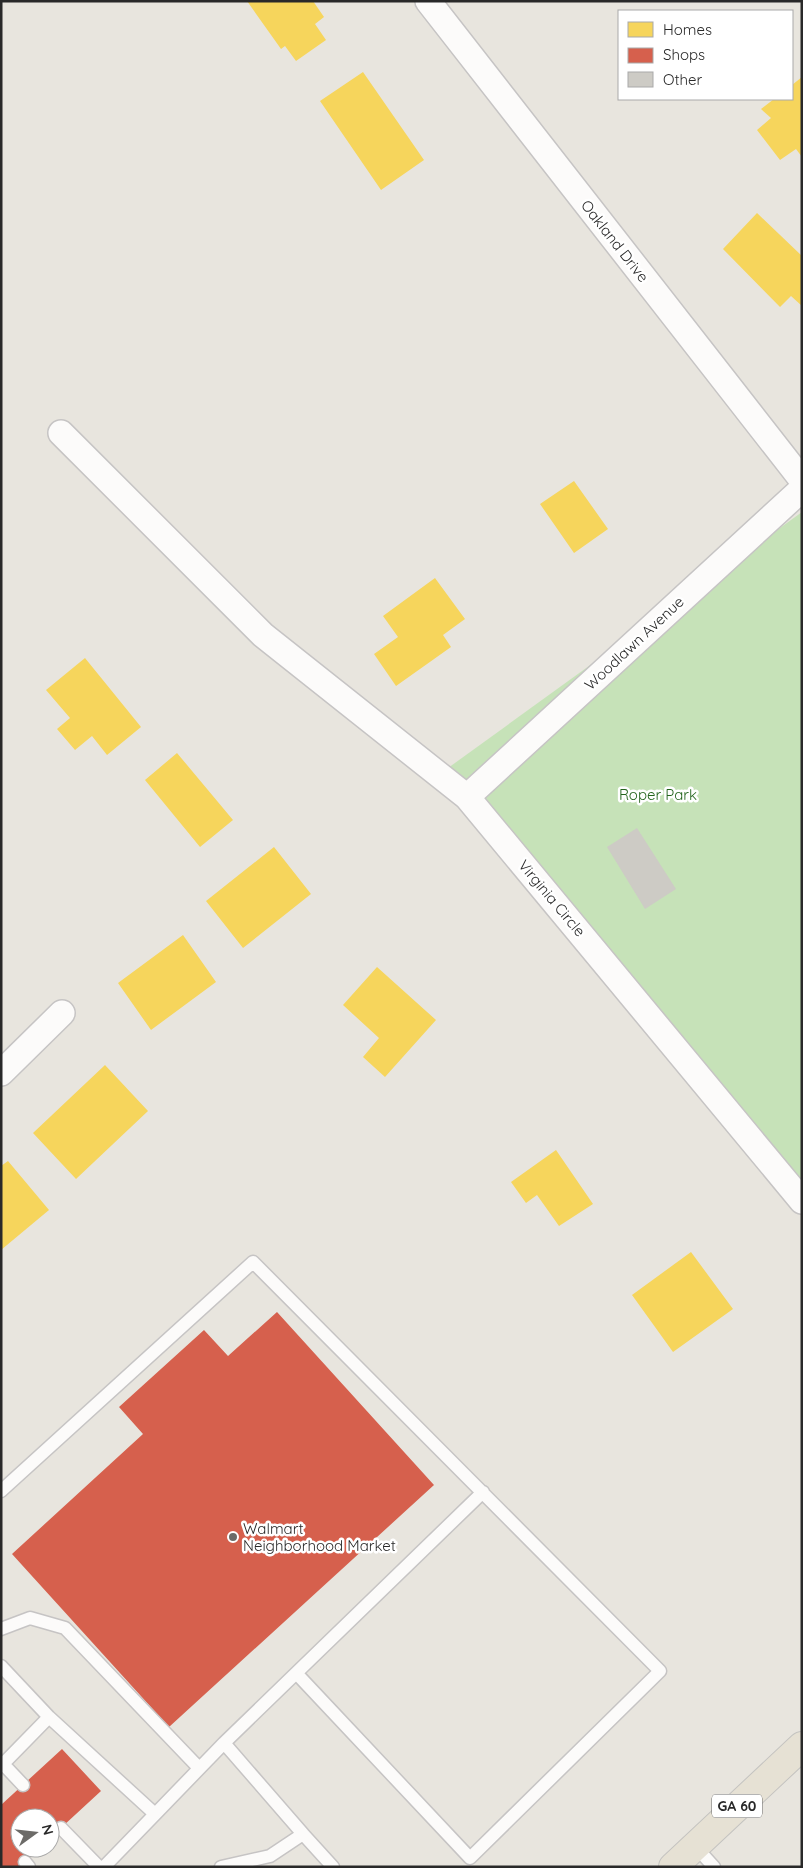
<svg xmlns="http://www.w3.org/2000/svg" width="803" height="1868" viewBox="0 0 803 1868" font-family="Quicksand,sans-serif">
  <rect width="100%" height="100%" fill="#e8e5de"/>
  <path fill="#c6e2b8" d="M 802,512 L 802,1199 L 448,768 Z"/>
  <path fill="#f6d55c" d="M 247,1 L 313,1 L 324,17 L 315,24 L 326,40 L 296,61 L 285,46 L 281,49 Z
    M 363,72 L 424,160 L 381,190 L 320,101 Z
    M 802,77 L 802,157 L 796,149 L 780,160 L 757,130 L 771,118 L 761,109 L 774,99 L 792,99 L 792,85 Z
    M 757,213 L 802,256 L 802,306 L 791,296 L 780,307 L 723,249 Z
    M 574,481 L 608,529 L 574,553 L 540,504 Z
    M 435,578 L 465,619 L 443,635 L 451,647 L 396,686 L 374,654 L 398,637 L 383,616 Z
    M 85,658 L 141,727 L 107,755 L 92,736 L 75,750 L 57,729 L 70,718 L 46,690 Z
    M 177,753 L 233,820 L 200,847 L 145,780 Z
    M 274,847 L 311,894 L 243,948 L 206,901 Z
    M 183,935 L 216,982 L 151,1030 L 118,983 Z
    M 377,967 L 436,1020 L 385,1077 L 363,1057 L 379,1038 L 343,1005 Z
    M 105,1065 L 148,1111 L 76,1179 L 33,1133 Z
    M 556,1150 L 593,1204 L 559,1226 L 537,1195 L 526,1203 L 511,1182 Z
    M 8,1161 L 49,1210 L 1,1250 L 1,1166 Z
    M 691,1252 L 733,1309 L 673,1352 L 632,1295 Z"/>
  <path fill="#d6604d" d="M 277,1312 L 434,1485 L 169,1727 L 12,1554 L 143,1434 L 119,1407 L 204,1330 L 228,1356 Z
    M 62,1749 L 101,1791 L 50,1838 L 50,1818 L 20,1818 L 20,1848 L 40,1848 L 20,1867 L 1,1867 L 1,1805 Z"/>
  <path fill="#cdcbc5" d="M 637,828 L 676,889 L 645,909 L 607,847 Z"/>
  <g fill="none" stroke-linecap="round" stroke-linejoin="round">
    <g stroke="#c6c4c4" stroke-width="15">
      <path id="service" d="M 1,1491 L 253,1262 L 660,1671 L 470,1858 L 297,1674
        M 1,1629 L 30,1618 L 65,1628 L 199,1768
        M 1,1666 L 49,1717 L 155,1814
        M 224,1743 L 303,1834
        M 3,1764 L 23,1785
        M 1,1766 L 49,1717
        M 61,1828 L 99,1867
        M 695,1846 L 714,1867
        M 25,1862 L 29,1867
        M 104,1867 L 224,1743 L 483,1492
        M 221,1867 L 270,1856 L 303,1834 L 333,1867"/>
    </g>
    <g stroke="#c6c4c4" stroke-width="28">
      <path id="minor" d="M 428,1 L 802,480
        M 61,433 L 263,635 L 467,797 L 802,1201
        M 467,797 L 802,489
        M 1,1073 L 62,1013"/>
    </g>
    <g stroke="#c4c3c0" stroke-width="30">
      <path id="trunk" d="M 673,1867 L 802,1746"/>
    </g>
    <use href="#service" stroke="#fcfbfa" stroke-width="12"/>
    <use href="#minor" stroke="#fcfbfa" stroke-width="25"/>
    <use href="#trunk" stroke="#e6e1d4" stroke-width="28"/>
  </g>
  <circle fill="#6c6b68" stroke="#fff" stroke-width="2" cx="233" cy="1537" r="5"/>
  <g text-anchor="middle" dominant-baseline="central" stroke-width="5" stroke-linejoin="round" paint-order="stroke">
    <rect fill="#fff" stroke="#696969" stroke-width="1" x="712" y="1794.5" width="50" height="23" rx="4"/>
    <g font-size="14" font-weight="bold" fill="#292929">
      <text x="737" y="1806">GA 60</text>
    </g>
    <g font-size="15" fill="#292929" stroke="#fff">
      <text transform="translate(615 241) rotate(52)">Oakland Drive</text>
      <text transform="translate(634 643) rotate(-43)">Woodlawn Avenue</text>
      <text transform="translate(552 898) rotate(50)">Virginia Circle</text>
    </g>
    <g font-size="15" fill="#23641c" stroke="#fff">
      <text x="658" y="794">Roper Park</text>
    </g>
    <g font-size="15" fill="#292929" stroke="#fff" text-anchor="start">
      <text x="243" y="1528">Walmart<tspan x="243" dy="17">Neighborhood Market</tspan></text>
    </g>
  </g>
  <rect width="803" height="1868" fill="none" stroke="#292929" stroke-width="5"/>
  <rect x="618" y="10" width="175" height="90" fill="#ffffff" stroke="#a9a9a9"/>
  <rect x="628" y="22" width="25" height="15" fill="#f6d55c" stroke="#a9a9a9"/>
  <text x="663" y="35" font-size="15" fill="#292929">Homes</text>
  <rect x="628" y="48" width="25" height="15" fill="#d6604d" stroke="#a9a9a9"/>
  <text x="663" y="60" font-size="15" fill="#292929">Shops</text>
  <rect x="628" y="72" width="25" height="15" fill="#cdcbc5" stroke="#a9a9a9"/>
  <text x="663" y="85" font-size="15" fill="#292929">Other</text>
  <g transform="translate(35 1833) rotate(75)"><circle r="24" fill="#ffffff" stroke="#a9a9a9"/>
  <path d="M0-4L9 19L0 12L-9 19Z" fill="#6c6b68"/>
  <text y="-8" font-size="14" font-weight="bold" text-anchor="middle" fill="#292929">N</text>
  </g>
</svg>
